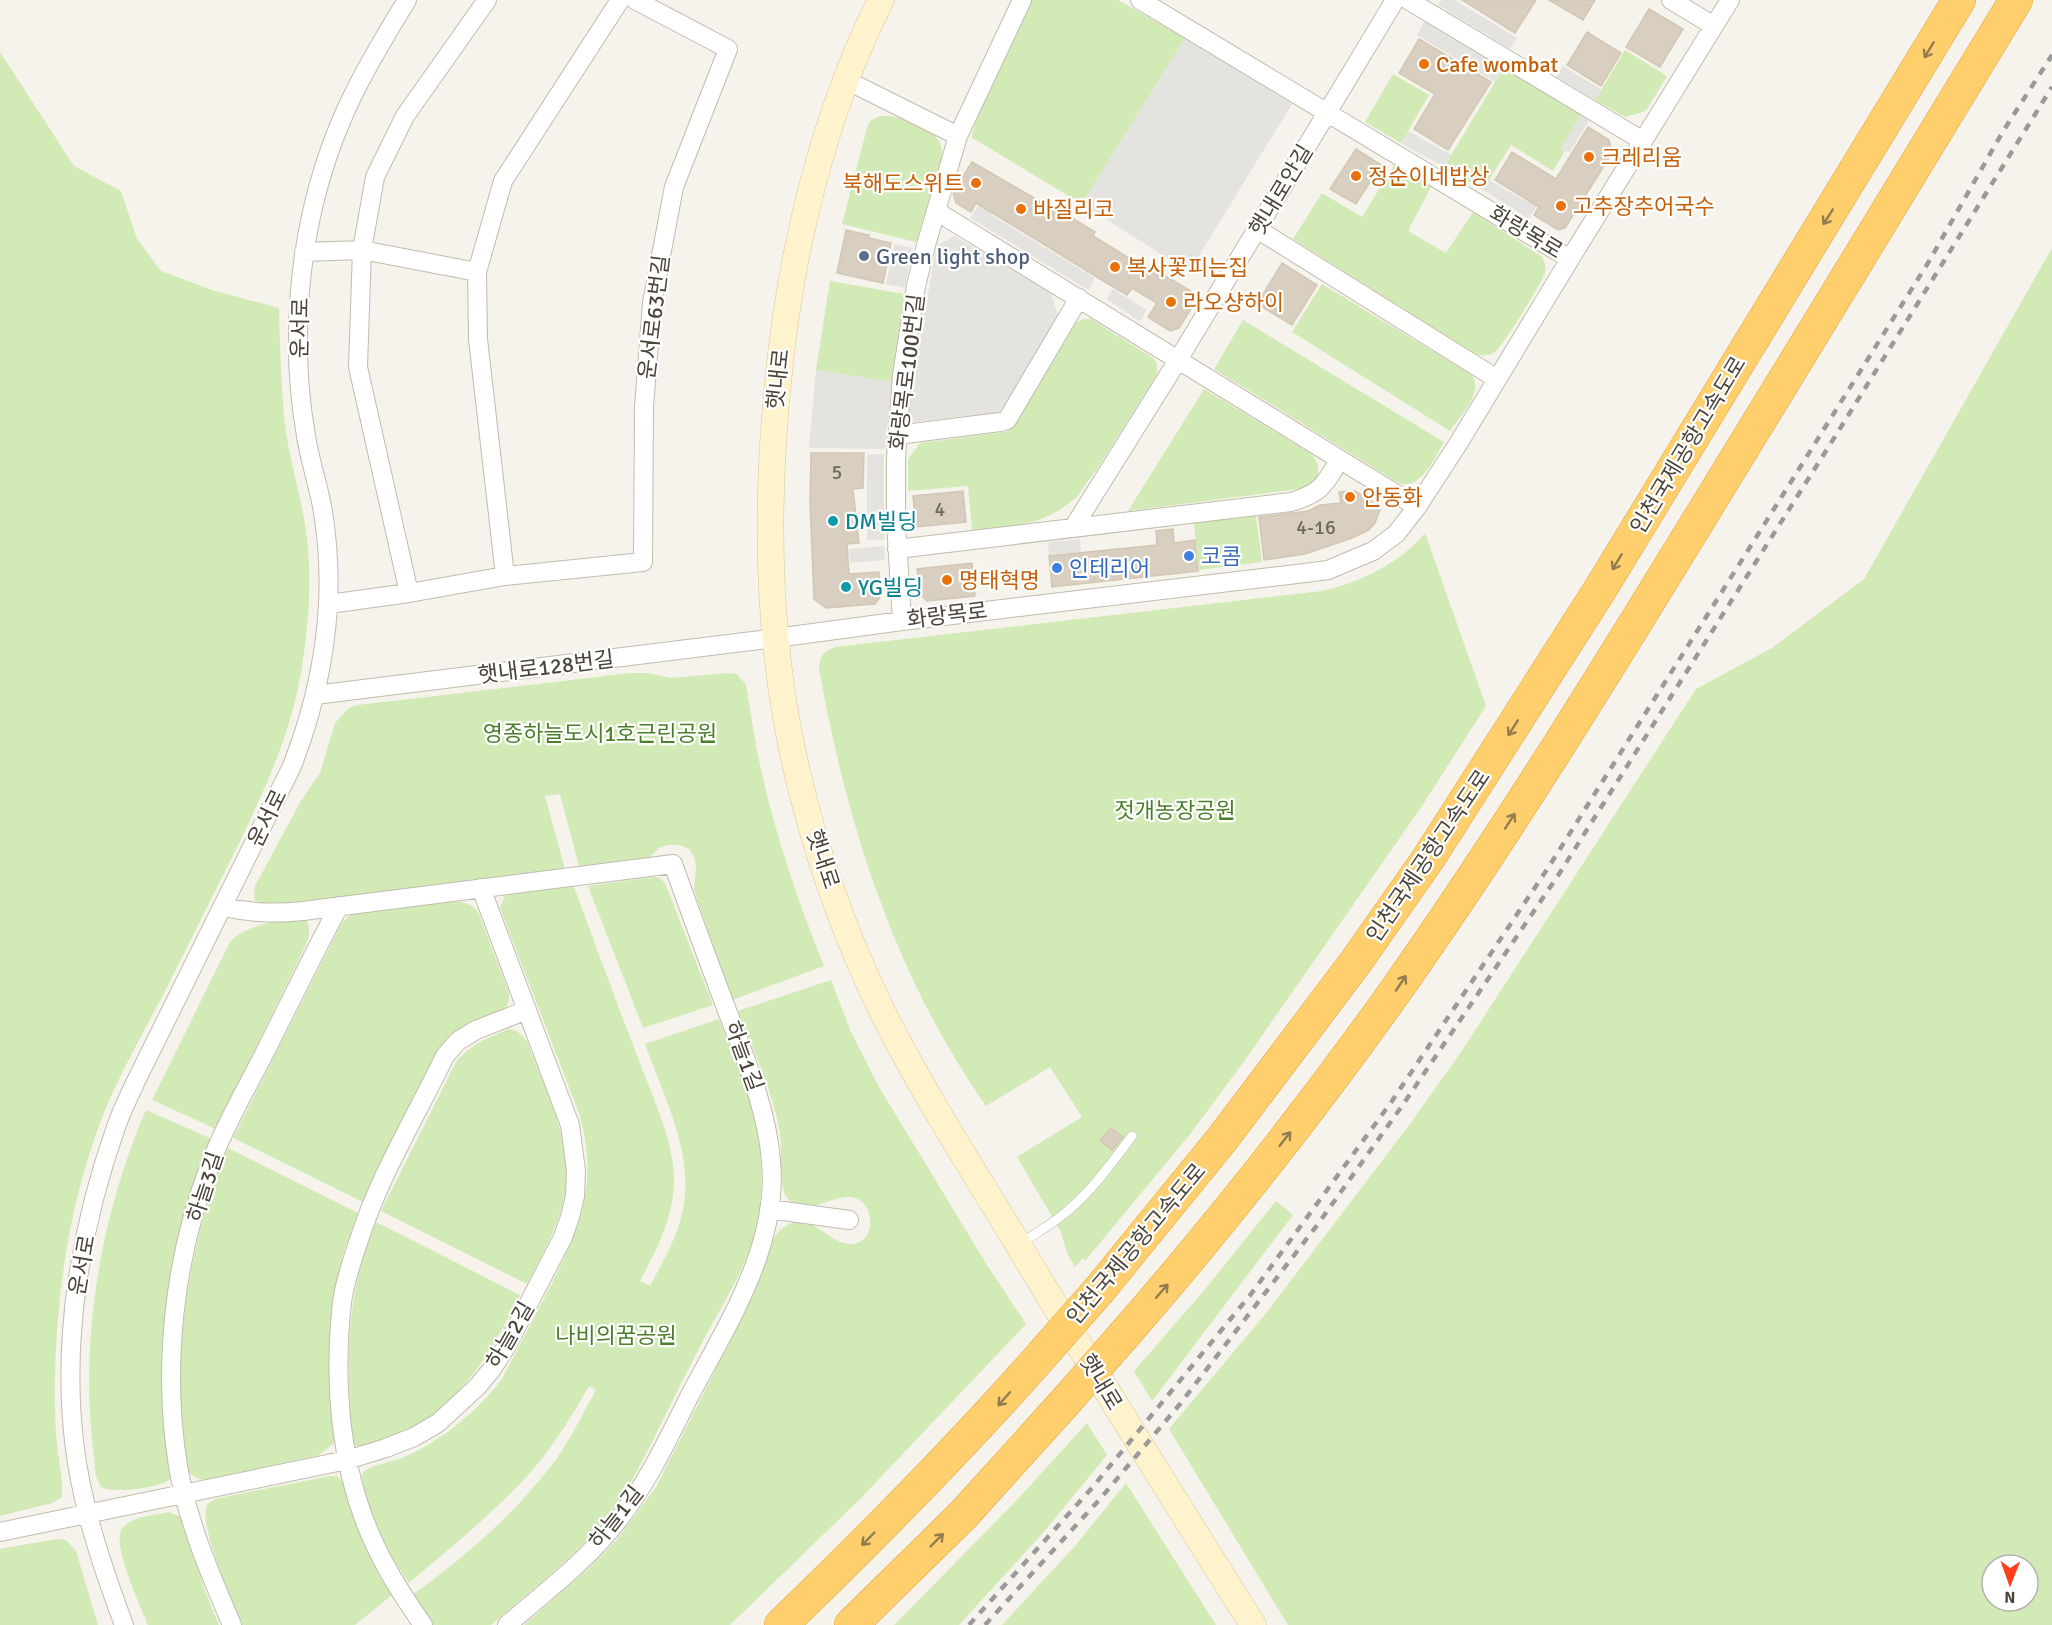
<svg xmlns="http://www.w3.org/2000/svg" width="2052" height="1625" viewBox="0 0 2052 1625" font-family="Signika,'Noto Sans KR',sans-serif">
  <rect width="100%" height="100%" fill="#f6f3ec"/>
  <path fill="#d2eab5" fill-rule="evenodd" d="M 1032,0 L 1118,0 L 1185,38 L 1082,204 L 971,137 L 977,117 Z
    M 1625,50 L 1667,76 L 1647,109 L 1643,112 L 1625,117 L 1595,100 Z
    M 0,52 L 74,166 L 121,191 L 137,239 L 161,271 L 215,291 L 279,308 C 280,350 281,392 286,433 C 291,464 300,494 305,524 C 313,573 309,625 301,673 C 291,731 267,785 242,837 C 216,889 190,941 164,993 C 140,1039 113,1085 96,1134 C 66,1220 54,1312 55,1403 C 55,1420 56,1437 58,1453 C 60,1468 63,1482 62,1497 L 52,1503 L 0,1516 Z
    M 1504,67 L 1582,114 L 1561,148 L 1565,151 L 1553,171 L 1511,145 L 1483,190 L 1444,167 Z
    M 1393,74 L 1429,95 L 1401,143 L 1365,122 Z
    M 880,116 C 896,114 931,128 939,141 C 943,147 942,153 941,160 L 916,242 L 842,224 L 867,128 L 870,121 Z
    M 1394,165 L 1431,187 L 1408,231 L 1446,253 L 1473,212 L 1542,257 C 1545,263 1547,268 1544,275 C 1541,285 1503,345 1496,351 C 1489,357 1481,356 1473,353 L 1293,239 L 1322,193 L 1362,217 Z
    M 2052,248 L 2052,1625 L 1288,1625 L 1169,1429 L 1267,1312 L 1410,1124 L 1461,1052 L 1696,689 L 1772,648 L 1864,579 ZM 1992,1565 L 2028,1565 L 2028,1601 L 1992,1601 Z
    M 830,281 L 904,294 L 892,382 L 816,370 Z
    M 1322,284 L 1472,375 C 1484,393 1460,416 1450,431 L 1292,332 Z
    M 1084,319 L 1091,319 L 1153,358 C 1158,364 1158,368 1156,376 L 1099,466 L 1076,498 L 1058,511 L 1039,520 L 1014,526 L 972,530 L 968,486 L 908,491 L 908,459 L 920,443 L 1004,432 L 1014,427 L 1073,327 L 1077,322 Z
    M 1243,320 L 1444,442 C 1434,458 1423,488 1400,484 L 1214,369 Z
    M 1204,389 L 1312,454 L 1318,465 L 1318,477 L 1308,487 L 1300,489 L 1128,511 Z
    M 1256,516 L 1262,562 L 1199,570 L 1194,523 Z
    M 1425,533 L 1486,706 L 1422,806 L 1245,1060 L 1191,1133 L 1085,1261 L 1083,1258 L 1075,1267 L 1068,1255 L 1060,1230 L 1017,1157 L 1082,1117 L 1050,1067 L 986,1106 C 895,977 846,822 819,668 C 820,656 824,651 835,647 L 1322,591 C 1361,582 1399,564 1425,533 Z
    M 631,673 L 646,673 L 672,678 L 726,673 L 736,674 L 746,684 C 751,714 755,744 762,774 C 777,840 799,904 824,966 L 732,1000 L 694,890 L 696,868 L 695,859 L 690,850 L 680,845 L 668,845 L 659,848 L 649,858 L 579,866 L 560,794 L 545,796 L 565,869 L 278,906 L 259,903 L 254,899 L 255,886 L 301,801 L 320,773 L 335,723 L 349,708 L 358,705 Z
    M 653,877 L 660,878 L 665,883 L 713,1005 L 643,1028 L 588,886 Z
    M 574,887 C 595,944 616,1001 638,1058 C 651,1093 674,1141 674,1179 C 674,1217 657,1249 640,1281 L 650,1286 C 662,1263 676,1240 682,1214 C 696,1157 664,1097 645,1044 L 719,1019 C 735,1060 756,1104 760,1149 C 762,1173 762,1202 757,1226 C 748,1267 722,1304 703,1341 C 689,1368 675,1395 662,1422 C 647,1452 633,1482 613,1509 C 580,1554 533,1588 491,1625 L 432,1625 L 413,1594 C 462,1560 515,1513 552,1465 C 569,1442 582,1415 596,1390 L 589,1386 C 573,1414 556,1442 535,1467 C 498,1510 452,1546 409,1583 C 387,1552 364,1513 362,1474 C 367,1465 398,1461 409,1455 C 445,1438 477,1411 502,1379 C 517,1350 532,1321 547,1293 C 579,1229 599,1189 580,1116 L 500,908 L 505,896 L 513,893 Z
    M 454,901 C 465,902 471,904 478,912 L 509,993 L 509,1000 L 506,1007 L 501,1011 L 474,1021 L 446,1039 L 414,1097 L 363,1202 L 233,1138 L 342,923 L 349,916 L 357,912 Z
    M 299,918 L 307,921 L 309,928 L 309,936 L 305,947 L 216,1129 L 152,1100 L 230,942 C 243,926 279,920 299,918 Z
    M 831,980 L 851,1032 L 879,1087 L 987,1265 L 1026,1324 L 860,1499 L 730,1625 L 524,1625 L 588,1569 L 616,1541 L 656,1487 L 755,1292 L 774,1237 C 806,1198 825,1245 851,1244 C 876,1244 876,1204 855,1198 C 834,1191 805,1222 786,1196 C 779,1186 782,1147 780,1133 C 773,1091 753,1050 738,1011 Z
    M 509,1029 L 517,1031 L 527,1041 C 544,1087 571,1137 566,1186 C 562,1221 543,1253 527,1284 L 381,1211 L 456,1062 C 471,1044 488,1038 509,1029 Z
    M 146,1110 L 212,1139 L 198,1170 L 185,1212 L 171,1478 C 163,1488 112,1494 101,1487 L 96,1477 C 93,1449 90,1422 89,1395 C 88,1297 107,1200 146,1110 Z
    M 228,1148 L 358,1213 L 343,1254 L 335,1297 L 335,1437 L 333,1444 L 319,1455 L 205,1480 C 179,1477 184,1449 182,1428 C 175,1334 191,1236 228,1148 Z
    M 1276,1201 L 1293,1215 L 1152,1401 L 1134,1371 L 1202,1293 Z
    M 376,1222 L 520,1295 C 490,1356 453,1418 385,1440 C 375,1443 364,1449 354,1445 L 352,1440 C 346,1365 345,1292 376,1222 Z
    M 1087,1423 L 1107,1455 L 1042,1534 L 959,1625 L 894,1625 L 1016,1501 Z
    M 330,1476 L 337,1476 L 345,1484 C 355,1524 368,1562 392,1595 L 355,1625 L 241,1625 C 232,1605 201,1528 206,1509 C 207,1502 213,1500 219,1498 Z
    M 1126,1483 L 1216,1625 L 1002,1625 L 1075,1546 Z
    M 169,1512 L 181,1517 L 185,1523 L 205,1591 L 219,1625 L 148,1625 C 141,1608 111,1543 122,1529 C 131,1516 155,1515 169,1512 Z
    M 57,1539 L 66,1540 L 76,1551 L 98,1625 L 0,1625 L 0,1549 Z"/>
  <path fill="#e5e3e0" d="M 1441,0 L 1455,0 L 1517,38 L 1510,49 L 1438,5 Z
    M 1425,21 L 1504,67 L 1495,82 L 1417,35 Z
    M 1185,38 L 1292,104 L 1189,272 L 1082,204 Z
    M 1563,66 L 1602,90 L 1595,100 L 1556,77 Z
    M 1582,114 L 1590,119 L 1569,153 L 1561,148 Z
    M 1408,131 L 1451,155 L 1444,167 L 1401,143 Z
    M 1545,172 L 1554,178 L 1529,219 L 1483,190 L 1489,180 L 1527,202 Z
    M 986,194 L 999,202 L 991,215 L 1095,278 L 1088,290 L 970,218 Z
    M 954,236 L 1051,293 L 1058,316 L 1057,320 L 1003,410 L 996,413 L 914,422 L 910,419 L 908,408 L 936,249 L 938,245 Z
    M 895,244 L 913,248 L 905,288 L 886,284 Z
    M 1113,289 L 1147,310 L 1140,321 L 1106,299 Z
    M 816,370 L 892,382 L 885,449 L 809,448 Z
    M 867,454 L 884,454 L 884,540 L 867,540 Z
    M 1080,539 L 1081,552 L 1049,555 L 1048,542 Z
    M 884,546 L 885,560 L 850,563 L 849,549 Z"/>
  <path fill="#d8cfc1" stroke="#d3c7b4" stroke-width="1.5" d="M 1462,0 L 1536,0 L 1515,33 Z
    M 1549,0 L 1595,0 L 1583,20 Z
    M 1649,9 L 1683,29 L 1660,67 L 1626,47 Z
    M 1587,32 L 1621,53 L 1601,86 L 1567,65 Z
    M 1419,39 L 1491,82 L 1448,150 L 1414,129 L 1435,94 L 1399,73 Z
    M 1588,127 L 1609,140 L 1612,153 L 1565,228 L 1558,230 L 1534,215 L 1539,207 L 1495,180 L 1512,152 L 1556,179 Z
    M 1356,149 L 1381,165 L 1356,204 L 1330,189 Z
    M 972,162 L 1055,210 L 1056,208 L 1095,232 L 1093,236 L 1157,275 L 1159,272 L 1199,296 L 1179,328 L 1170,331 L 1148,317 L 1157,303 L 1132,288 L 1127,295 L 1110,285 L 976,203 L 971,212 L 956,203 L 953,192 Z
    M 846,230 L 869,235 L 869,238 L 891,243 L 883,283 L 837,273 Z
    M 1282,263 L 1317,285 L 1292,325 L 1257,304 Z
    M 811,453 L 864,453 L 863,488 L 853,489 L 859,543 L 847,544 L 849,574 L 879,572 L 880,597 L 875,604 L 826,608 L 814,599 L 810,503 Z
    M 963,491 L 966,522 L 916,527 L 913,496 Z
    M 1355,491 L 1381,507 L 1375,523 L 1369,530 L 1352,538 L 1305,554 L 1264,560 L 1259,517 L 1308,511 L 1320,505 L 1341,503 L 1339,492 Z
    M 1173,529 L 1174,543 L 1195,540 L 1198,571 L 1052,587 L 1049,556 L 1157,545 L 1156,531 Z
    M 972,563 L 975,596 L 927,601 L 920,594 L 917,569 Z
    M 1111,1128 L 1123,1137 L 1112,1150 L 1100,1141 Z"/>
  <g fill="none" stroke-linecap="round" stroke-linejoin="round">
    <g stroke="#c2bbae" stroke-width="10">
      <path id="service" d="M 1020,1244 C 1033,1235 1047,1227 1060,1217 C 1089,1195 1110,1165 1132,1136"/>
    </g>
    <g stroke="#c2bbae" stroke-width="20">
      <path id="minor" d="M 1140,0 L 1570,259
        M 1408,0 L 1643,141
        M 1671,0 L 1714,26
        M 846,80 L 958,136
        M 936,211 L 1417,507
        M 1257,229 L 1497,379
        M 304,252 L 362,250 L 477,272
        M 897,435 L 1000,422 L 1007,420 L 1079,298
        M 1073,528 L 1178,360 L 1395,0
        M 897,549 L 1291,502 C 1321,493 1324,486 1339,460
        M 505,576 L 478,339 L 477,272 L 503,181 L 620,0
        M 409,593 L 358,367 L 362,250 L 375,177 L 405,116 L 487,0
        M 329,604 L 409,593 L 505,576 L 643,562 L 644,407 L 652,303 L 674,187 L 728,49 L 635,0
        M 902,621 L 896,523 L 896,458 L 902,375 L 916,286 L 926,245 L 958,136 L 1022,0
        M 315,695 L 776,638 L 902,621 L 1305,573 L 1328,570 L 1373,551 L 1396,534 L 1417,507 L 1458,444 L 1570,259 L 1730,0
        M 224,907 C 253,913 273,914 303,911 L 673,864 C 691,914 709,963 728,1013 C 746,1061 767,1109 771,1161 C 779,1246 727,1325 689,1397 C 668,1439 648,1482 619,1519 C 588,1560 545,1592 507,1625
        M 769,1209 L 849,1220
        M 0,1532 L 347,1460 L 386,1448 L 414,1437 L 438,1423 L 477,1387 L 492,1369 L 506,1347 L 563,1237 L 570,1217 L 575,1196 L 576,1171 L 570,1125 L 481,888
        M 124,1625 C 102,1566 81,1504 74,1441 C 62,1336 81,1226 116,1127 C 122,1110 130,1094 138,1077 L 292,766 C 324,684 337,599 323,512 C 319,487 310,462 306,436 C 301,407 298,376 298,346 C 297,260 315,172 353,95 C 369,62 388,31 407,0
        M 232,1625 C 210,1574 187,1520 178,1466 C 162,1366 174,1257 211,1162 C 225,1125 245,1091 263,1056 C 288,1006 313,955 339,906
        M 423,1625 C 406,1600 389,1575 376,1547 C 340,1473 333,1384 342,1302 C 345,1281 353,1257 360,1237 C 380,1175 417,1114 445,1056 L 458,1041 L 476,1030 L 527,1010"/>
    </g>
    <g stroke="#d6c79b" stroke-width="27">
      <path id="secondary" d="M 881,0 C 823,115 790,254 778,382 C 766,502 767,626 791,744 C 810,836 841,927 882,1011 C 922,1091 970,1165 1016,1241 C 1093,1370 1173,1498 1253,1625"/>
    </g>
    <g stroke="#e0a43c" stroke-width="34">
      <path id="motorway" d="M 1100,1289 L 1223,1138 L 1355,963 L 1428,859 L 1601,588 L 1959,0
        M 1124,1335 C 1219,1226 1310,1111 1394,993 C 1509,830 1613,660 1717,490 C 1817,327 1917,163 2016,0
        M 781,1625 C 871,1538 959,1449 1042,1355
        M 851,1625 L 964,1514 L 1067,1400"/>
    </g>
    <use href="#service" stroke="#fff" stroke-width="9"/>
    <use href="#minor" stroke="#fff" stroke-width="18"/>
    <use href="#secondary" stroke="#fff3cd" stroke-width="26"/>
    <use href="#motorway" stroke="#ffcf6e" stroke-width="33"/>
    <path stroke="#9a9a9a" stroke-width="4.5" stroke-dasharray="8 8" stroke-linecap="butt" d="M 969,1625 L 1091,1489 L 1251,1294 L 1392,1101 L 1548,868 L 1752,544 L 1928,263 L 2002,133 L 2052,55
      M 985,1625 L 1100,1499 L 1180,1404 L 1318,1224 L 1402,1106 L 1559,874 L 1836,435 L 2052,87"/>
    <g stroke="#e0a43c" stroke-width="34" stroke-linecap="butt">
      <path id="motorway-bridge" d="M 1042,1355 L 1100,1289
        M 1067,1400 L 1124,1335"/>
    </g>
    <use href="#motorway-bridge" stroke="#ffcf6e" stroke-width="33"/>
  </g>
  <defs><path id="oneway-shaft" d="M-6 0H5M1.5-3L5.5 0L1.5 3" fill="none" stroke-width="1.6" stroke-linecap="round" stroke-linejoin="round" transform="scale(1.5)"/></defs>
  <g stroke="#937c4e">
    <use href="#oneway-shaft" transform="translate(1929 50) rotate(121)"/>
    <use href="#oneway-shaft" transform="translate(1828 217) rotate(122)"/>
    <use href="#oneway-shaft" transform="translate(1617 562) rotate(121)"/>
    <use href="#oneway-shaft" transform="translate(1513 728) rotate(122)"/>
    <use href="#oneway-shaft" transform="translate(1510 821) rotate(-57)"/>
    <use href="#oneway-shaft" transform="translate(1401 983) rotate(-56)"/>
    <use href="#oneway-shaft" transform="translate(1285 1139) rotate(-52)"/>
    <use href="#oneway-shaft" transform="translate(1162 1291) rotate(-49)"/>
    <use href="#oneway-shaft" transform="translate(1004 1399) rotate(131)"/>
    <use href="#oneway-shaft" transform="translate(868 1539) rotate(135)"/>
    <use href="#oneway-shaft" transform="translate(937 1540) rotate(-45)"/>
  </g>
  <g fill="#e8710a" stroke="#fff" stroke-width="2">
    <circle cx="1424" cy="64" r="6"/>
    <circle cx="1589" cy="157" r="6"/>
    <circle cx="1356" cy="176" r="6"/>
    <circle cx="976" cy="183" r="6"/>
    <circle cx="1561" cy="206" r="6"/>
    <circle cx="1021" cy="209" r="6"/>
    <circle cx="1115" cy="267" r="6"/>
    <circle cx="1171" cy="302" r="6"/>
    <circle cx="1350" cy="497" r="6"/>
    <circle cx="947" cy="580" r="6"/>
  </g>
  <circle fill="#5c6f8a" stroke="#fff" stroke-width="2" cx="864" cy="256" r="6"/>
  <g fill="#0f9aa8" stroke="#fff" stroke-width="2">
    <circle cx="833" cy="521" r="6"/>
    <circle cx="846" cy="587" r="6"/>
  </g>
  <g fill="#3f7fe0" stroke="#fff" stroke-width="2">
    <circle cx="1189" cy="556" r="6"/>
    <circle cx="1057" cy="568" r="6"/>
  </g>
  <g text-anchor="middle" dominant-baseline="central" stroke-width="4.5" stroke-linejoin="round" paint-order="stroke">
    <g font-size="20" fill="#6e675b">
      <text x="837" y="472">5</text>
      <text x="940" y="509">4</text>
      <text x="1316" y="527">4-16</text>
    </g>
    <g font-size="22" fill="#c56008" stroke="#fff" text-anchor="start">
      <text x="1436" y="64">Cafe wombat</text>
      <text x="1601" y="157">크레리움</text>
      <text x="1368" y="176">정순이네밥상</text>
      <text x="964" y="183" text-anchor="end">북해도스위트</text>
      <text x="1573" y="206">고추장추어국수</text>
      <text x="1033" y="209">바질리코</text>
      <text x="1127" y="267">복사꽃피는집</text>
      <text x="1183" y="302">라오샹하이</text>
      <text x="1362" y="497">안동화</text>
      <text x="959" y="580">명태혁명</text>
    </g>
    <g font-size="22" fill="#4b4439" stroke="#fff">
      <text transform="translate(1281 190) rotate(-59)">햇내로안길</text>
      <text transform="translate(1526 232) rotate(31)">화랑목로</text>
      <text transform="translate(654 317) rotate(-83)">운서로63번길</text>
      <text transform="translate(300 328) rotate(-89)">운서로</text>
      <text transform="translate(907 372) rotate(-83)">화랑목로100번길</text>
      <text transform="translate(778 379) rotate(-84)">햇내로</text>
      <text transform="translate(1688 445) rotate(-59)">인천국제공항고속도로</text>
      <text transform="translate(947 615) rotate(-7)">화랑목로</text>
      <text transform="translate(546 667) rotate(-7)">햇내로128번길</text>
      <text transform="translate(267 818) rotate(-64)">운서로</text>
      <text transform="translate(1428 856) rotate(-56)">인천국제공항고속도로</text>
      <text transform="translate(823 859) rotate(72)">햇내로</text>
      <text transform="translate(744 1056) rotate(70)">하늘1길</text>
      <text transform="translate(205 1187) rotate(-72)">하늘3길</text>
      <text transform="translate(1136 1244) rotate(-50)">인천국제공항고속도로</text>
      <text transform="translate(82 1265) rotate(-80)">운서로</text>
      <text transform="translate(510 1335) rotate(-60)">하늘2길</text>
      <text transform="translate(1101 1382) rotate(59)">햇내로</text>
      <text transform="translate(616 1517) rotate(-52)">하늘1길</text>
    </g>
    <g font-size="22" fill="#4e5e75" stroke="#fff" text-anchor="start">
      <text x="876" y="256">Green light shop</text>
    </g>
    <g font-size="22" fill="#0d838f" stroke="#fff" text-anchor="start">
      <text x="845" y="521">DM빌딩</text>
      <text x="858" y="587">YG빌딩</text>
    </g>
    <g font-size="22" fill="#366cbe" stroke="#fff" text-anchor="start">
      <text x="1201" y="556">코콤</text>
      <text x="1069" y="568">인테리어</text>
    </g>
    <g font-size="22" fill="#4a7f2a" stroke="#fff">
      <text x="600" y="733">영종하늘도시1호근린공원</text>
      <text x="1175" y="810">젓개농장공원</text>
      <text x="616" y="1335">나비의꿈공원</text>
    </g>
  </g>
  <g transform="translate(2010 1583) rotate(181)"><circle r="28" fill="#ffffff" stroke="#b7b4b0" stroke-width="1.5"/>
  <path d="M0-4.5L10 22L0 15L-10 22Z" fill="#fc3f1d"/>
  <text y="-9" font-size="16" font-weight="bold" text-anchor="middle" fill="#4b4439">N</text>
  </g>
</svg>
